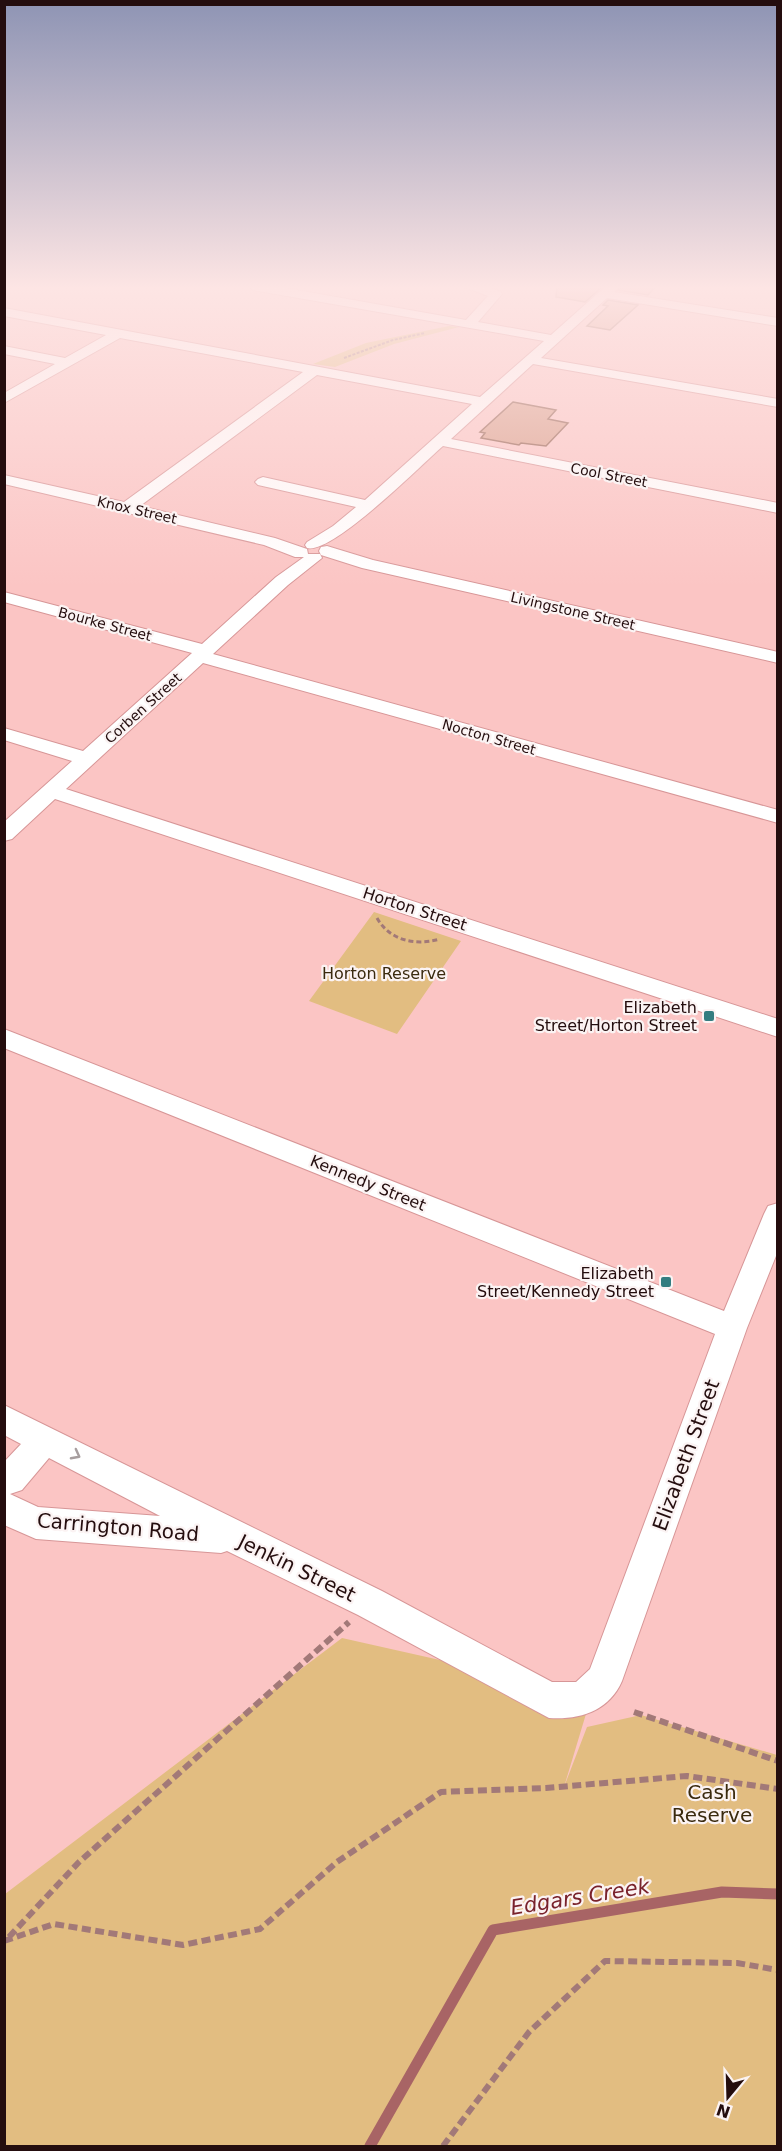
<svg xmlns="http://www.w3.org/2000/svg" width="782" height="2151" viewBox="0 0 782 2151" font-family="'DejaVu Sans',sans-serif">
  <rect width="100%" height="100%" fill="#fbc5c4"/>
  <path fill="#e2bd81" d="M 449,326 L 459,327 L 394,344 L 335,367 L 313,364 L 366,343 Z
    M 374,912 L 461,941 L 397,1034 L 309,1001 Z
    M 342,1638 L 592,1694 L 564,1787 L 587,1727 L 641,1715 L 777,1755 L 777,2146 L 5,2146 L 5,1894 Z"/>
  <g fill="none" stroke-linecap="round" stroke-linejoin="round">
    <path stroke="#a86465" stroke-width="11" d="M 370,2146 L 493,1930 L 722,1892 L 778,1894"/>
  </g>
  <path fill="#d99d89" stroke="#915b49" stroke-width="1.5" d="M 557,286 L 603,286 L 585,302 L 556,297 Z
    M 621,286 L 656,286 L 648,295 L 618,290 Z
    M 608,300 L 638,305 L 610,330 L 587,326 L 608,306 L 603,305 Z
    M 513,402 L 556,410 L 548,419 L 568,423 L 546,446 L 521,443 L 519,445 L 481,438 L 485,433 L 480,432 Z"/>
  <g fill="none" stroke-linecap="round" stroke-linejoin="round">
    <g stroke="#d79697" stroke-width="2">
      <path id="minor" d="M 247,286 L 274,286 L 466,320 L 488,296 L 467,288 L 480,286 L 500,291 L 502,294 L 478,322 L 551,335 L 606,286 L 619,286 L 614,292 L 778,318 L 778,326 L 607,298 L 541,358 L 778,399 L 778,407 L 533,364 L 451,439 L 778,503 L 778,513 L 443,446 C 421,465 332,555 307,548 L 305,545 L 307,542 L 333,526 L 356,507 L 258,485 L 255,482 L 258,479 L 263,477 L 365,500 L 472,404 L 317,375 L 140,506 L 275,538 L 307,549 L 308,554 L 320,554 L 322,558 L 288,585 L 213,654 L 778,810 L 778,823 L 203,663 L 66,789 L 778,1019 L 778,1037 L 55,799 L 12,839 L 4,841 L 4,822 L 72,761 L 4,740 L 4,728 L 83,751 L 192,653 L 4,602 L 4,592 L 202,644 L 276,577 L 304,557 L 295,557 L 264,545 L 4,484 L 4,475 L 124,502 L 303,372 L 120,338 L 4,403 L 4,393 L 55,364 L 4,354 L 4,346 L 65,358 L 106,335 L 4,316 L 4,308 L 480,397 L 544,341 L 253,290 Z
        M 327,546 L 373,560 L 778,652 L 778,663 L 362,568 L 321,555 L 319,551 L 321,547 Z
        M 4,1029 L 724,1311 L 764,1214 L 768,1206 L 778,1203 L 778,1251 L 747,1328 L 622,1681 C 609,1711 580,1720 549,1718 L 358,1615 L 227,1551 L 221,1553 L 36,1539 L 4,1525 L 4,1462 L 21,1444 L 4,1435 L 4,1405 L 382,1591 L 552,1682 L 576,1682 L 590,1669 L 715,1334 L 4,1048 ZM 49,1458 L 160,1516 L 38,1507 L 10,1494 L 22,1490 Z"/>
    </g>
    <path stroke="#a27978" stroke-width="2" stroke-dasharray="3 1.5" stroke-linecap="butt" d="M 344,358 L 393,340 L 425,333"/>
    <path stroke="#a27978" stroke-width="3" stroke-dasharray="5 3" stroke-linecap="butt" d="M 377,918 C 390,941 416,946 440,939"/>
    <path stroke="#a27978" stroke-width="6" stroke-dasharray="9 4.5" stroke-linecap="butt" d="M 634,1712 L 778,1761
      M 9,1937 L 79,1862 L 349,1622
      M 4,1941 L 54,1924 L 183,1945 L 260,1929 L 337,1862 L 441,1792 L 546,1788 L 687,1776 L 778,1789
      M 443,2146 L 529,2032 L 605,1961 L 737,1963 L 778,1970"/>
    <use href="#minor" fill="#fff" fill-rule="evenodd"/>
  </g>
  <defs><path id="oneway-chevron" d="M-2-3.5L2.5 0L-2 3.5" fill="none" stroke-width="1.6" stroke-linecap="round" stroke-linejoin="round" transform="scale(1.5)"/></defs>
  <use stroke="#a79e9f" href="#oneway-chevron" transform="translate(76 1455) rotate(28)"/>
  <linearGradient id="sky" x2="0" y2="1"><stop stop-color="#8e94b4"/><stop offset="0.49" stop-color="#fde5e4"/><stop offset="1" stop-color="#fde5e4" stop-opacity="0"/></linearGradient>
  <rect width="782" height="587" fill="url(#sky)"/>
  <g fill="#347d80" stroke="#fbf3f3" stroke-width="2">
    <rect x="703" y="1010" width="12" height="12" rx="3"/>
    <rect x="660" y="1276" width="12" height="12" rx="3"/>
  </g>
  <g text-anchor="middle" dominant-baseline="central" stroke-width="4.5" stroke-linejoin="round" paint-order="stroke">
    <g font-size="14" fill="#240d0e" stroke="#fbf3f3">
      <text transform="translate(609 475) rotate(11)">Cool Street</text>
      <text transform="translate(137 510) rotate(13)">Knox Street</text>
      <text transform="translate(573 611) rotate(13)">Livingstone Street</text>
      <text transform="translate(105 624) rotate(15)">Bourke Street</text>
      <text transform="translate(143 708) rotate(-42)">Corben Street</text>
      <text transform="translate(489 737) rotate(16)">Nocton Street</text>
    </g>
    <g font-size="16" fill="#240d0e" stroke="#fbf3f3">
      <text transform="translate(415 909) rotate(18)">Horton Street</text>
      <text transform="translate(368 1183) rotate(22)">Kennedy Street</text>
    </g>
    <g font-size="16" fill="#3a2a0e" stroke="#fbf3f3">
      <text x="384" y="973">Horton Reserve</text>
    </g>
    <g font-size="16" fill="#240d0e" stroke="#fbf3f3" text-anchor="end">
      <text x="697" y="1007">Elizabeth<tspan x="697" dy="18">Street/Horton Street</tspan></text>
      <text x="654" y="1273">Elizabeth<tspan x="654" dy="18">Street/Kennedy Street</tspan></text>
    </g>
    <g font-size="20" fill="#240d0e" stroke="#fbf3f3">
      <text transform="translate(686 1455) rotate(-70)">Elizabeth Street</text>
      <text transform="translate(118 1527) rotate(5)">Carrington Road</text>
      <text transform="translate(297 1568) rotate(26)">Jenkin Street</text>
    </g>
    <g font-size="20" fill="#3a2a0e" stroke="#fbf3f3">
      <text x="712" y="1792">Cash<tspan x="712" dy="23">Reserve</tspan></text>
    </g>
    <g font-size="21" font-style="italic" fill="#79222b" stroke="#fbf3f3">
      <text transform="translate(580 1897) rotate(-9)">Edgars Creek</text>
    </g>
  </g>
  <rect width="782" height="2151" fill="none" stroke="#240d0e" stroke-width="12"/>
  <g transform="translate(728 2097) rotate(199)" stroke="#fbf3f3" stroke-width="4.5" paint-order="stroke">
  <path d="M0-4.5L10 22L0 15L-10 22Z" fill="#240d0e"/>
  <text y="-9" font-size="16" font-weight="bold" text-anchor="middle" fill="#240d0e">N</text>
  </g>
</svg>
